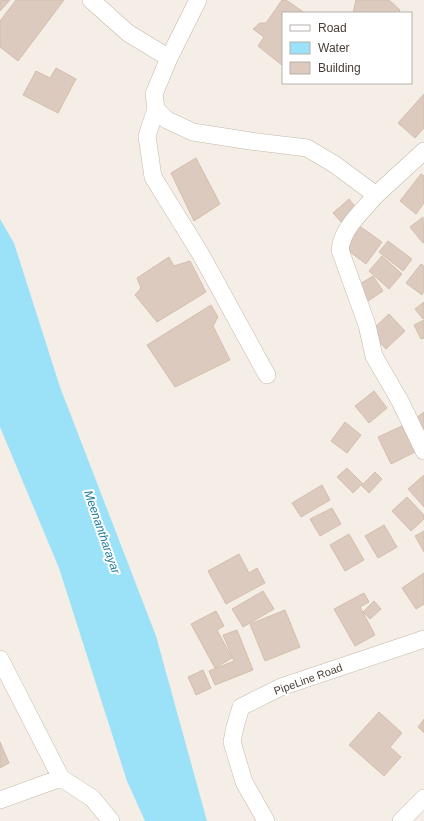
<svg xmlns="http://www.w3.org/2000/svg" width="424" height="821" viewBox="0 0 424 821" font-family="Helvetica,sans-serif">
  <rect width="100%" height="100%" fill="#f5eee6"/>
  <path fill="#9be2f9" d="M 0,219 L 14,243 L 60,387 L 156,636 L 207,821 L 145,821 L 127,781 L 59,568 L 0,427 Z"/>
  <path fill="#dbcabd" stroke="#d4beac" d="M 0,0 L 10,0 L 0,11 Z
    M 16,0 L 64,0 L 18,61 L 0,47 L 0,21 Z
    M 282,0 L 286,0 L 305,13 L 283,13 L 283,66 L 258,46 L 264,37 L 253,29 L 260,23 L 266,23 Z
    M 356,0 L 389,0 L 400,10 L 399,13 L 353,13 Z
    M 56,68 L 76,79 L 58,113 L 23,95 L 36,71 L 50,78 Z
    M 424,94 L 424,128 L 415,138 L 398,123 Z
    M 196,158 L 220,204 L 194,221 L 171,173 Z
    M 421,174 L 424,176 L 424,203 L 416,214 L 400,201 Z
    M 349,199 L 357,209 L 341,222 L 333,213 Z
    M 423,217 L 424,242 L 423,243 L 410,227 Z
    M 358,225 L 382,242 L 366,264 L 342,246 Z
    M 388,241 L 412,259 L 403,271 L 379,252 Z
    M 382,256 L 402,274 L 389,289 L 369,271 Z
    M 169,257 L 174,266 L 190,261 L 206,292 L 157,322 L 135,295 L 141,288 L 137,278 Z
    M 421,264 L 424,266 L 424,291 L 422,295 L 406,283 Z
    M 373,276 L 383,291 L 365,303 L 355,287 Z
    M 424,302 L 424,318 L 423,319 L 415,309 Z
    M 211,305 L 218,317 L 213,326 L 230,360 L 175,387 L 147,345 Z
    M 389,314 L 405,331 L 386,349 L 370,332 Z
    M 424,320 L 424,338 L 421,339 L 414,325 Z
    M 374,391 L 387,408 L 369,423 L 355,406 Z
    M 424,412 L 424,429 L 416,418 Z
    M 345,422 L 361,435 L 347,453 L 331,441 Z
    M 402,426 L 415,452 L 391,464 L 378,437 Z
    M 347,468 L 363,484 L 375,472 L 382,479 L 369,493 L 361,485 L 353,493 L 337,477 Z
    M 424,475 L 424,507 L 408,489 Z
    M 322,485 L 330,500 L 301,517 L 292,503 Z
    M 407,497 L 424,515 L 424,519 L 411,531 L 392,511 Z
    M 332,508 L 341,524 L 320,536 L 310,519 Z
    M 384,525 L 397,547 L 378,558 L 365,536 Z
    M 424,531 L 424,552 L 415,536 Z
    M 349,534 L 364,560 L 345,571 L 330,545 Z
    M 239,554 L 249,573 L 257,568 L 265,583 L 226,604 L 208,571 Z
    M 424,573 L 424,604 L 416,609 L 402,588 Z
    M 263,591 L 274,609 L 243,627 L 232,609 Z
    M 364,593 L 369,602 L 360,607 L 375,635 L 355,646 L 334,609 Z
    M 374,601 L 381,609 L 370,619 L 363,612 Z
    M 285,610 L 300,647 L 265,661 L 250,624 Z
    M 216,611 L 224,626 L 217,630 L 232,658 L 215,668 L 191,624 Z
    M 237,630 L 253,670 L 215,685 L 209,671 L 234,661 L 223,635 Z
    M 203,670 L 211,688 L 196,695 L 188,677 Z
    M 379,712 L 402,733 L 390,747 L 401,757 L 384,776 L 349,745 Z
    M 424,719 L 424,733 L 418,727 Z
    M 0,742 L 9,763 L 0,768 Z"/>
  <g fill="none" stroke-linecap="round" stroke-linejoin="round">
    <g stroke="#c5b7aa" stroke-width="18">
      <path id="minor" d="M 91,0 L 128,33 L 169,58
        M 198,0 L 169,58 L 154,94 L 156,109 L 167,120 L 193,132 L 250,141 L 307,148 L 334,164 L 376,195 L 424,151
        M 156,109 L 147,136 L 153,177 L 200,253 L 267,375
        M 376,195 C 363,211 342,228 340,250 L 367,325 L 374,356 L 400,401 L 424,451
        M 0,659 L 61,778 L 92,798 L 111,821
        M 0,800 L 61,778
        M 266,821 L 244,782 L 232,742 L 235,727 L 241,707 L 281,687 L 424,639
        M 401,821 L 424,798"/>
    </g>
    <use href="#minor" stroke="#fff" stroke-width="17"/>
  </g>
  <g text-anchor="middle" dominant-baseline="central" stroke-width="4" stroke-linejoin="round" paint-order="stroke">
    <g font-size="11" fill="#493d34" stroke="#fff">
      <text transform="translate(308 679) rotate(-20)">PipeLine Road</text>
    </g>
    <g font-size="12" font-style="italic" fill="#1d7d9f" stroke="#fff">
      <text transform="translate(102 532) rotate(71)">Meenantharayar</text>
    </g>
  </g>
  <rect x="282" y="12" width="130" height="72" fill="#ffffff" stroke="#b6b1ae"/>
  <rect x="290" y="25" width="20" height="6" fill="#ffffff" stroke="#b6b1ae"/>
  <text x="318" y="32" font-size="12" fill="#493d34">Road</text>
  <rect x="290" y="42" width="20" height="12" fill="#9be2f9" stroke="#b6b1ae"/>
  <text x="318" y="52" font-size="12" fill="#493d34">Water</text>
  <rect x="290" y="62" width="20" height="12" fill="#dbcabd" stroke="#b6b1ae"/>
  <text x="318" y="72" font-size="12" fill="#493d34">Building</text>
</svg>
